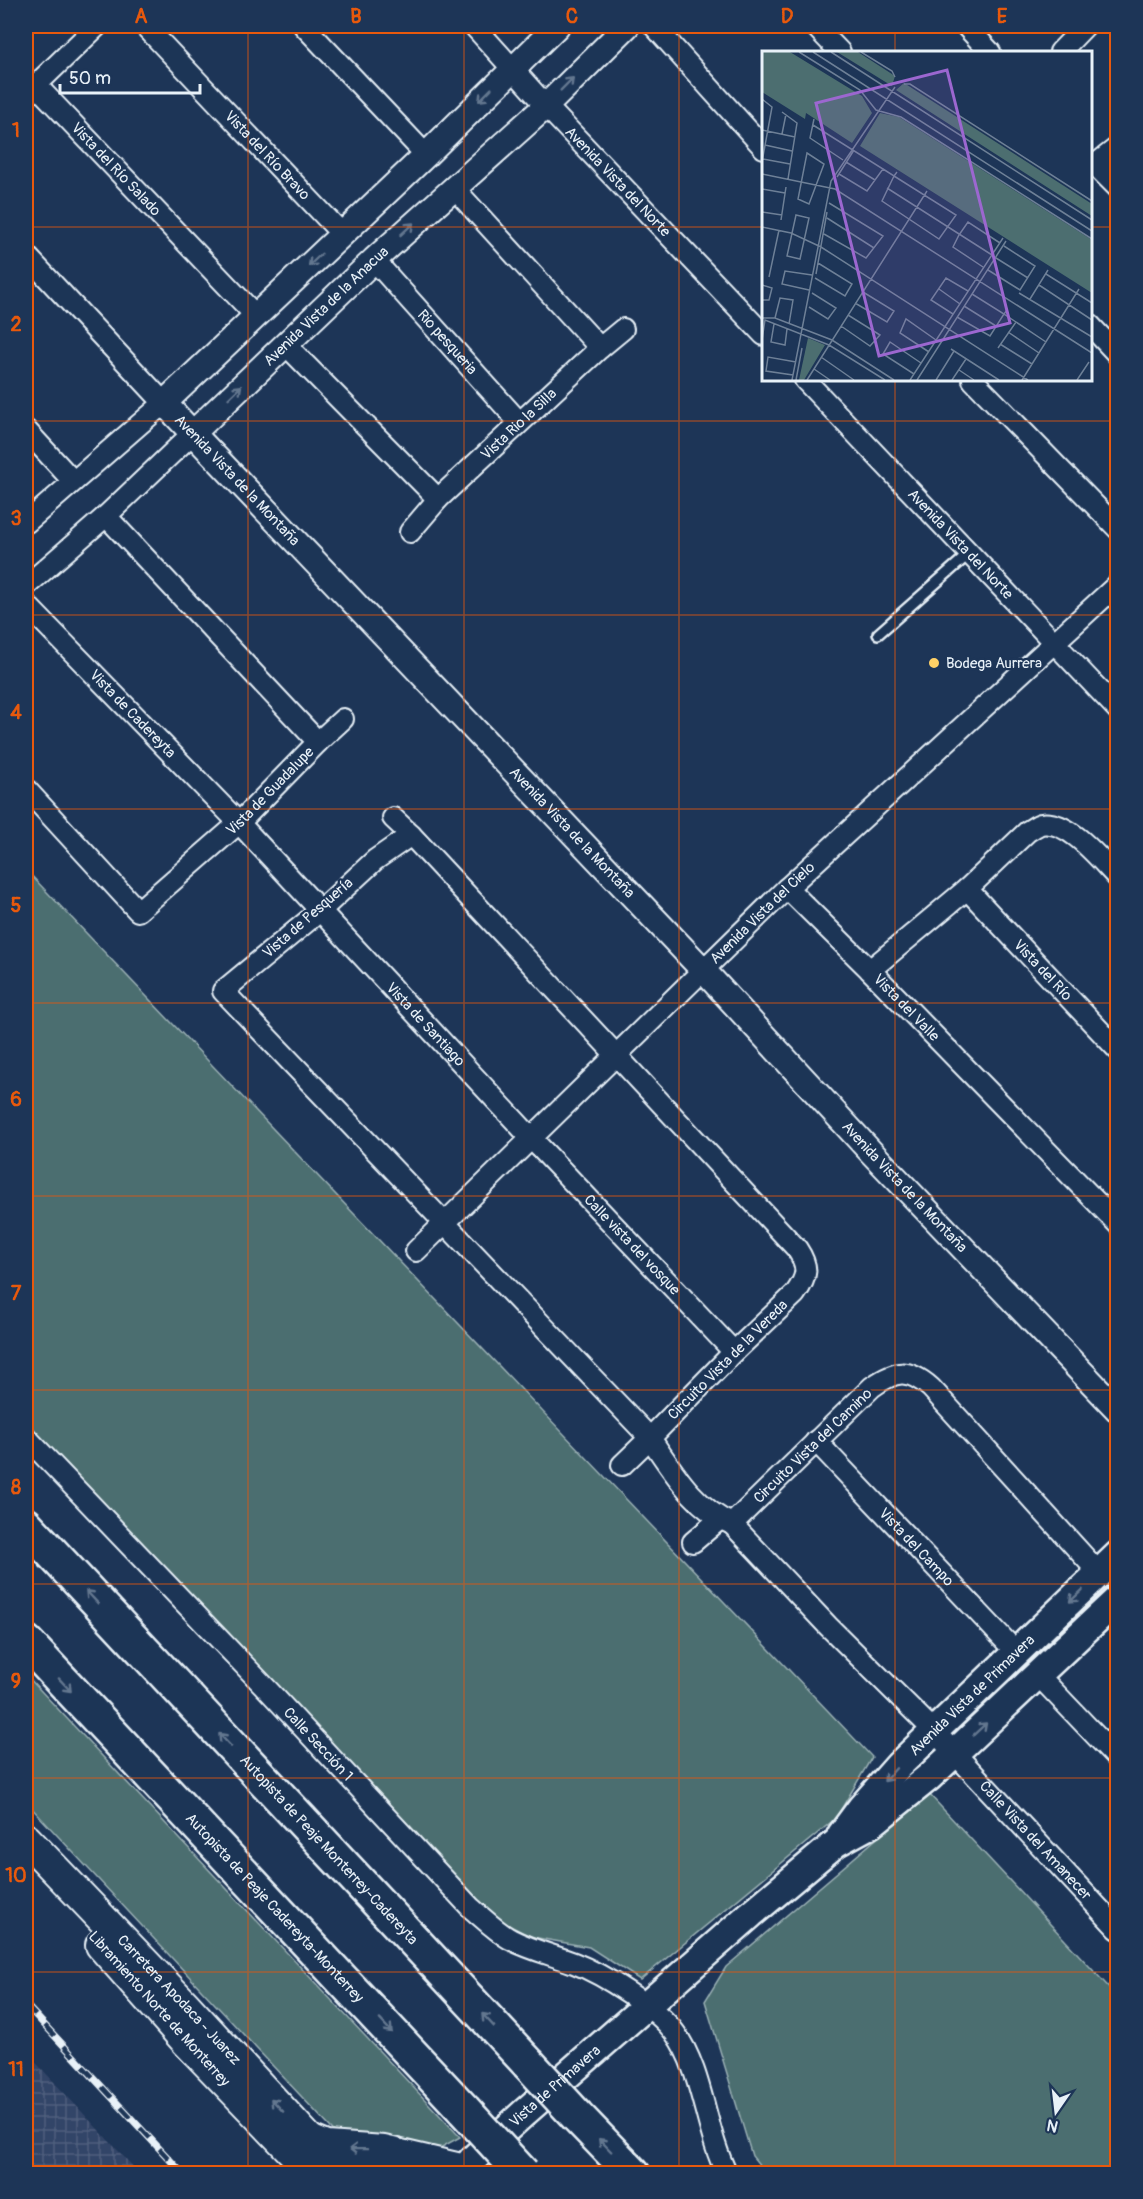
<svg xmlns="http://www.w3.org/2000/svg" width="1143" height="2199" viewBox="0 0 1143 2199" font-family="Pangolin,sans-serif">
  <defs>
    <pattern id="industrial-grid" width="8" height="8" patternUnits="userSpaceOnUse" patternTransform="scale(1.5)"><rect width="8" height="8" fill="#324467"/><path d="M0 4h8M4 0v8" fill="none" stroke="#505f7e"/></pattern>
  </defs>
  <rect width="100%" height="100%" fill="#1d3557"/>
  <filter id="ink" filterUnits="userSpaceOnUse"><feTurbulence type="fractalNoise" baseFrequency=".0167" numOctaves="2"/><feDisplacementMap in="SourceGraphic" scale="12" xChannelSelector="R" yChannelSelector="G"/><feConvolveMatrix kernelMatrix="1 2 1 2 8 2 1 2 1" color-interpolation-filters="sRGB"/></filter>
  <g filter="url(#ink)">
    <path fill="url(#industrial-grid)" d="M 26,2052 L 139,2173 L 26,2173 Z"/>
    <path fill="#4c6e70" stroke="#9ab0b4" stroke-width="1.5" d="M 26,870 L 872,1757 L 836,1818 L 640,1980 L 589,1947 L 532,1937 L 491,1916 L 26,1424 Z
      M 26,1675 L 460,2137 L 398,2171 L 373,2173 L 26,1802 Z
      M 929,1794 L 1117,1996 L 1117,2173 L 766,2173 L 752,2156 L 705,2001 L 726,1967 Z"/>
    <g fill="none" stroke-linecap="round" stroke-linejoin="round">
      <g stroke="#e8f1f8" stroke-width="14">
        <path id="service" d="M 878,634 L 970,553"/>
      </g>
      <g stroke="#e8f1f8" stroke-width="24">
        <g id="minor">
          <path id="s1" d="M 97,26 L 36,85 L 256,316"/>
          <path id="s2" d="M 145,26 L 342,234"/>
          <path d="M 304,26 L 426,155"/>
          <path id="s3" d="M 474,26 L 546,106 L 764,335"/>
          <path d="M 654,26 L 764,148"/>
          <path d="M 815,26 L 840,52"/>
          <path d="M 966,26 L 990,52"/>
          <path d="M 1060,52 L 1085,26"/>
          <path d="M 1118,147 L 1095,165 L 1118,188"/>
          <path d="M 26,255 L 164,403 L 26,523"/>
          <path id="s4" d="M 374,260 L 519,422"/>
          <path d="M 1090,325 L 1118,355"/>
          <path id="s5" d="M 285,344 L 438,499 L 600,348 L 453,187"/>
          <path d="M 600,348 L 623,329"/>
          <path id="s6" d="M 805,380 L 1118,710"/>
          <path d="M 973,380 L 1118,529"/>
          <path d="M 26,430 L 73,481"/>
          <path d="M 410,532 L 438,499"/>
          <path d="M 26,586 L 106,516 L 193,433"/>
          <path id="s7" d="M 26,604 L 239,823 L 532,1139 L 734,1352"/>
          <path d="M 318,742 L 343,719"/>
          <path id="s8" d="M 26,789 L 138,911 L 239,823 L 318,742 L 106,516"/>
          <path d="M 393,818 L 411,835"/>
          <path d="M 411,835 L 797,1249 C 809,1267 808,1276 795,1294 L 734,1352 L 650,1438 L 223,991 L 321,910 L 375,860 Z"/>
          <path id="s9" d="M 1118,878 C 1100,860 1069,819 1041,824 C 1037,825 1032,829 1028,831 L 967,889 L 870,970 L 1118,1224"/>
          <path d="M 787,888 L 870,970"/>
          <path id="s10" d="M 967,889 L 1118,1050"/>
          <path id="s11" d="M 416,1251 L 787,888 L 1118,584"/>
          <path id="s12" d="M 26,1437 L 268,1690 L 471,1908 C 484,1919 496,1931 510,1939 C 531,1950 553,1955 574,1963 C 603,1974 657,2008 675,2033 C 703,2071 705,2131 727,2174"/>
          <path id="s13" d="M 816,1441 L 1016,1652"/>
          <path d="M 622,1465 L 650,1438 C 673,1471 694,1508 732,1524"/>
          <path d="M 693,1542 L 720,1519"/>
          <path id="s14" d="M 1100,1574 L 931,1388 C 908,1368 896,1370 872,1387 L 732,1524 L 828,1626 L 934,1731 L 1118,1929"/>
          <path d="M 1038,1675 L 1118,1759"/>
        </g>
      </g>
      <g stroke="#e8f1f8" stroke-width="28">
        <g id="tertiary">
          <path id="s15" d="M 557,26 L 426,155 L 164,403 L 704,971 L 871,1152 L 1118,1410"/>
          <path id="s16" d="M 193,433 L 374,260 L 546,106 L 627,26"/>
        </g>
      </g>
      <g stroke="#e8f1f8" stroke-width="32">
        <g id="secondary">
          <path id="s17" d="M 841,1835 L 861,1808 L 899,1765 L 1118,1555"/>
          <path id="s18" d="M 461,2174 L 473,2159 L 525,2112 L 751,1914 L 836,1843 L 871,1824 L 929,1777 L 1118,1599"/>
        </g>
      </g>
      <g stroke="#e8f1f8" stroke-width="34">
        <g id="primary">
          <path id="s19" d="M 26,1839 L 186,2006 L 331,2163 C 348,2176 366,2170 386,2171"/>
          <path d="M 101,1945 L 186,2041 L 293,2152 L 311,2174"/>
          <path d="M 310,2140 L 327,2147 L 384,2151 L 457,2168"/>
        </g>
      </g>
      <g stroke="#e8f1f8" stroke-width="38">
        <g id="motorway">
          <path id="s20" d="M 26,1525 L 528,2063"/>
          <path id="s21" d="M 26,1642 L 464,2110"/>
          <path d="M 577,2116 L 633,2174"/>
        </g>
      </g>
      <use href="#service" stroke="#1d3557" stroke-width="9"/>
      <use href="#minor" stroke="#1d3557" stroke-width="20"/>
      <use href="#tertiary" stroke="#1d3557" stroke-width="24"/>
      <use href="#secondary" stroke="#1d3557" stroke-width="27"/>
      <use href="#primary" stroke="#1d3557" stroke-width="30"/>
      <use href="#motorway" stroke="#1d3557" stroke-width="33"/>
      <g stroke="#e8f1f8" stroke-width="7">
        <path id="rail" d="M 26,2005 L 183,2174"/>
      </g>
      <use href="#rail" stroke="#1d3557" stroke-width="4.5" stroke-dasharray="14" stroke-linecap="butt"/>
      <g stroke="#e8f1f8" stroke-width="38" stroke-linecap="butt">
        <path id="motorway-bridge" d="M 528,2063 L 577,2116
          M 464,2110 L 523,2174"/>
      </g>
      <use href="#motorway-bridge" stroke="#1d3557" stroke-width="33"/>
    </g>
    <defs><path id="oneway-shaft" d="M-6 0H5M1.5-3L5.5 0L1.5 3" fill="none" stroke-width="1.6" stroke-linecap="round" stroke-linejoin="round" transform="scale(1.5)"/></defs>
    <g stroke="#64778f">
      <use href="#oneway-shaft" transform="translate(567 84) rotate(-45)"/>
      <use href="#oneway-shaft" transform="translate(485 95) rotate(135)"/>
      <use href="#oneway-shaft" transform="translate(407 229) rotate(-43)"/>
      <use href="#oneway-shaft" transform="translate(315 260) rotate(136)"/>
      <use href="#oneway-shaft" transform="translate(235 392) rotate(-44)"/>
      <use href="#oneway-shaft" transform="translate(1076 1596) rotate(137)"/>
      <use href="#oneway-shaft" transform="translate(92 1597) rotate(-133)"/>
      <use href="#oneway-shaft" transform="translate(65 1685) rotate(47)"/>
      <use href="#oneway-shaft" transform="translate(980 1729) rotate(-43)"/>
      <use href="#oneway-shaft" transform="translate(225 1740) rotate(-133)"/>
      <use href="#oneway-shaft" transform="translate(890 1775) rotate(132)"/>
      <use href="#oneway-shaft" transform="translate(488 2020) rotate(-133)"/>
      <use href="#oneway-shaft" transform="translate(386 2026) rotate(47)"/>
      <use href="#oneway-shaft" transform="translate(277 2105) rotate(-133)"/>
      <use href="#oneway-shaft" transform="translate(605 2145) rotate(-134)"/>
      <use href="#oneway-shaft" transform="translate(358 2149) rotate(-179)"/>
    </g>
  </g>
  <path fill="none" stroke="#e8590c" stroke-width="1.5" stroke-opacity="0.55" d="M 248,26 L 248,2174M 464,26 L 464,2174M 679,26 L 679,2174M 895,26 L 895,52M 26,227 L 764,227M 1090,227 L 1118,227M 895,380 L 895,2174M 26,421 L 1118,421M 26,615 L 1118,615M 26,809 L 1118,809M 26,1003 L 1118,1003M 26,1196 L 1118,1196M 26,1390 L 1118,1390M 26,1584 L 1118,1584M 26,1778 L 1118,1778M 26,1972 L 1118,1972"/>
  <circle fill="#ffd166" stroke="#1d3557" stroke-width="2" cx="934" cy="663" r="6"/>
  <g text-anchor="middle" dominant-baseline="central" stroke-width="4.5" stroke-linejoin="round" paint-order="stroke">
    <g font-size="15" fill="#e8f1f8" stroke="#1d3557">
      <text stroke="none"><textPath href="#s2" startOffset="178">Vista del Río Bravo</textPath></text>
      <text stroke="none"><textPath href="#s1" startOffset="201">Vista del Río Salado</textPath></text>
      <text stroke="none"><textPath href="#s3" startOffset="212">Avenida Vista del Norte</textPath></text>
      <text stroke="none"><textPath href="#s16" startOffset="184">Avenida Vista de la Anacua</textPath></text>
      <text stroke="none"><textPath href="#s4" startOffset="110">Rio pesqueria</textPath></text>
      <text stroke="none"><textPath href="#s5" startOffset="328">Vista Rio la Silla</textPath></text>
      <text stroke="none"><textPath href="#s15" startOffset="651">Avenida Vista de la Montaña</textPath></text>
      <text stroke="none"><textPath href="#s6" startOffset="226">Avenida Vista del Norte</textPath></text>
      <text stroke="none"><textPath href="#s7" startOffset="153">Vista de Cadereyta</textPath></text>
      <text stroke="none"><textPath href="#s8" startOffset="344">Vista de Guadalupe</textPath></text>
      <text stroke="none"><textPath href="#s15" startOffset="1137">Avenida Vista de la Montaña</textPath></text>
      <text stroke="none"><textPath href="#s11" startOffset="484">Avenida Vista del Cielo</textPath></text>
      <text transform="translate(308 918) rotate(-41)">Vista de Pesquería</text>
      <text stroke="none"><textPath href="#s10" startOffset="111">Vista del Río</textPath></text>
      <text stroke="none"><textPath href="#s9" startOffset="375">Vista del Valle</textPath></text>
      <text stroke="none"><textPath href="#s7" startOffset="580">Vista de Santiago</textPath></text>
      <text stroke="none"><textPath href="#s15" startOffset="1623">Avenida Vista de la Montaña</textPath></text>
      <text stroke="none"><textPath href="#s7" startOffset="882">Calle vista del vosque</textPath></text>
      <text transform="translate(728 1360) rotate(-45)">Circuito Vista de la Vereda</text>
      <text transform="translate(813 1446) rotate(-44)">Circuito Vista del Camino</text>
      <text stroke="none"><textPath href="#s13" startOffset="146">Vista del Campo</textPath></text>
      <text stroke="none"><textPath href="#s17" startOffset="192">Avenida Vista de Primavera</textPath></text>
      <text stroke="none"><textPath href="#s12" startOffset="424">Calle Sección 1</textPath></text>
      <text stroke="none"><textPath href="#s14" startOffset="952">Calle Vista del Amanecer</textPath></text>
      <text stroke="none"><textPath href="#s20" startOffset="444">Autopista de Peaje Monterrey-Cadereyta</textPath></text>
      <text stroke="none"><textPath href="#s21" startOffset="364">Autopista de Peaje Cadereyta-Monterrey</textPath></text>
      <text stroke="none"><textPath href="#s19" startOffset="222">Carretera Apodaca - Juarez</textPath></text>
      <text transform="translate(159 2009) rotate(48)">Libramiento Norte de Monterrey</text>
      <text stroke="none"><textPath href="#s18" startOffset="129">Vista de Primavera</textPath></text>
    </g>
    <g font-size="15" fill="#e8f1f8" stroke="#1d3557" text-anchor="start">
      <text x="946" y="663">Bodega Aurrera</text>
    </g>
  </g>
  <g transform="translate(762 51)">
    <rect width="330" height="330" fill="#1d3557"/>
    <path d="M 0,1 L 28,1 L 100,45 L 110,62 L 90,92 L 44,62 L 43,68 L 0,41 ZM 75,1 L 96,1 L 133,25 L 130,35 ZM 142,32 L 330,153 L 330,165 L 134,39 ZM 118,62 L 137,66 L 330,189 L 330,242 L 98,95 Z" fill="#4c6e70"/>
    <path d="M 46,287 L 63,294 L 42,329 L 37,329 Z" fill="#4c6e70"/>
    <path fill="none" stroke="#6e8097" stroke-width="1.5" d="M 37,1 L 98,39 L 114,59 L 139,66 L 330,188M 51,1 L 330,180M 69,1 L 330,169M 99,1 L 130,20 L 133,26M 142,33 L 148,33 L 330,150M 0,48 L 10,56 L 0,111M 20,61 L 35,72 L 26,128M 52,68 L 48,87 L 81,109M 51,74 L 121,118 L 105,140 L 77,123M 0,79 L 33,86M 20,83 L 24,63M 3,94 L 30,100M 45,102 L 62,113 L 47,153 L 36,148 ZM 1,108 L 28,113M 84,111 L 113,129M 121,118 L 132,125 L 135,121M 0,123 L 73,138 L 330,302M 132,125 L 194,164 L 177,188 L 120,150 ZM 75,126 L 92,99M 125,137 L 230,204M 0,138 L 23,142M 0,161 L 20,164M 34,164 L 47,167 L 38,208 L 25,205 ZM 65,167 L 112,197M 19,169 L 24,136M 0,176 L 29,182 L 59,196 L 266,329M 62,183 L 104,207 L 121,185 L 67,152M 234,207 L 266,227M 221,216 L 191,196 L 197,184 L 206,171 L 238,192M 226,219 L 258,239 L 273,215 L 242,195M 54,223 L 65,161M 284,223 L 330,252M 7,226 L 17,179M 53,227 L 83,245 L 90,233 L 56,212M 0,234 L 10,237 L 7,249 L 0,249M 277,234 L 330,269M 177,238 L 198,253M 47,239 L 20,233 L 23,220 L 50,224M 257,242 L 330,286M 268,248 L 286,219M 93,252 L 125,271 L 132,260 L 101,241M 202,255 L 234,275M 47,256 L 66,268 L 74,257 L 50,242M 245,259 L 242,263 L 254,271M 191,263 L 169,249 L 184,227 L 206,240M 195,266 L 228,285 L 242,263 L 210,243M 0,267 L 13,267 L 70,289 L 132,329M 13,267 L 18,247 L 31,249 L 27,273M 12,273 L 9,291 L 23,294 L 25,278M 79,275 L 108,295 L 118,284 L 86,264M 246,281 L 277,302M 0,289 L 3,269 L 67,294 L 123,329M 238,293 L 270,313M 236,297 L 254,271 L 284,291M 189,298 L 237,329M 167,301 L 138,282 L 144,268 L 174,289M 59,306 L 92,329M 52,318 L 68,329M 197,319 L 212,329M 152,323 L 121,303 L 128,291 L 159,312M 31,324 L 4,320 L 6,306 L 34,311M 30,329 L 69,130 L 133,36M 34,329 L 40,297M 45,329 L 165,140M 148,329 L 241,187M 155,329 L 244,190M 174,329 L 192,300M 190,329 L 204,308M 260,329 L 317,238M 315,329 L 327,311"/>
    <path fill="#9c67d0" fill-opacity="0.15" stroke="#9c67d0" stroke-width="3" d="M 185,19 L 248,272 L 117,305 L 54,52 Z"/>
    <rect width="330" height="330" fill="none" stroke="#e8f1f8" stroke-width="3"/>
  </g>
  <rect width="1143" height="2199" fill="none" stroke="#1d3557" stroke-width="66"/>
  <g transform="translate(1056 2112) rotate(194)" stroke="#1d3557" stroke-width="4.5" paint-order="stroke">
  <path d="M0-4.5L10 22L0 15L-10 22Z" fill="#e8f1f8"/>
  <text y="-9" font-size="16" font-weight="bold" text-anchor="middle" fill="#e8f1f8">N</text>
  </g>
  <path d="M60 84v9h140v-9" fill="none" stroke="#e8f1f8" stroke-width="3"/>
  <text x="69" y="84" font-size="18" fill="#e8f1f8" stroke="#1d3557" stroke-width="4.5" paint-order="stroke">50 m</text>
  <rect x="33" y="33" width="1077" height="2133" fill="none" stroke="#e8590c" stroke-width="2"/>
  <g font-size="20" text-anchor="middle" font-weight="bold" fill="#e8590c">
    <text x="141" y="23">A</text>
    <text x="356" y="23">B</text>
    <text x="572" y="23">C</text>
    <text x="787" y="23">D</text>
    <text x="1002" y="23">E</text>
    <text x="16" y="137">1</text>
    <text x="16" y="331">2</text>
    <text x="16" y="525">3</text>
    <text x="16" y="719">4</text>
    <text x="16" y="912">5</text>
    <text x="16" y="1106">6</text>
    <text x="16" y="1300">7</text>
    <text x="16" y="1494">8</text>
    <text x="16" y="1688">9</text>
    <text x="16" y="1882">10</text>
    <text x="16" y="2076">11</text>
  </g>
</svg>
